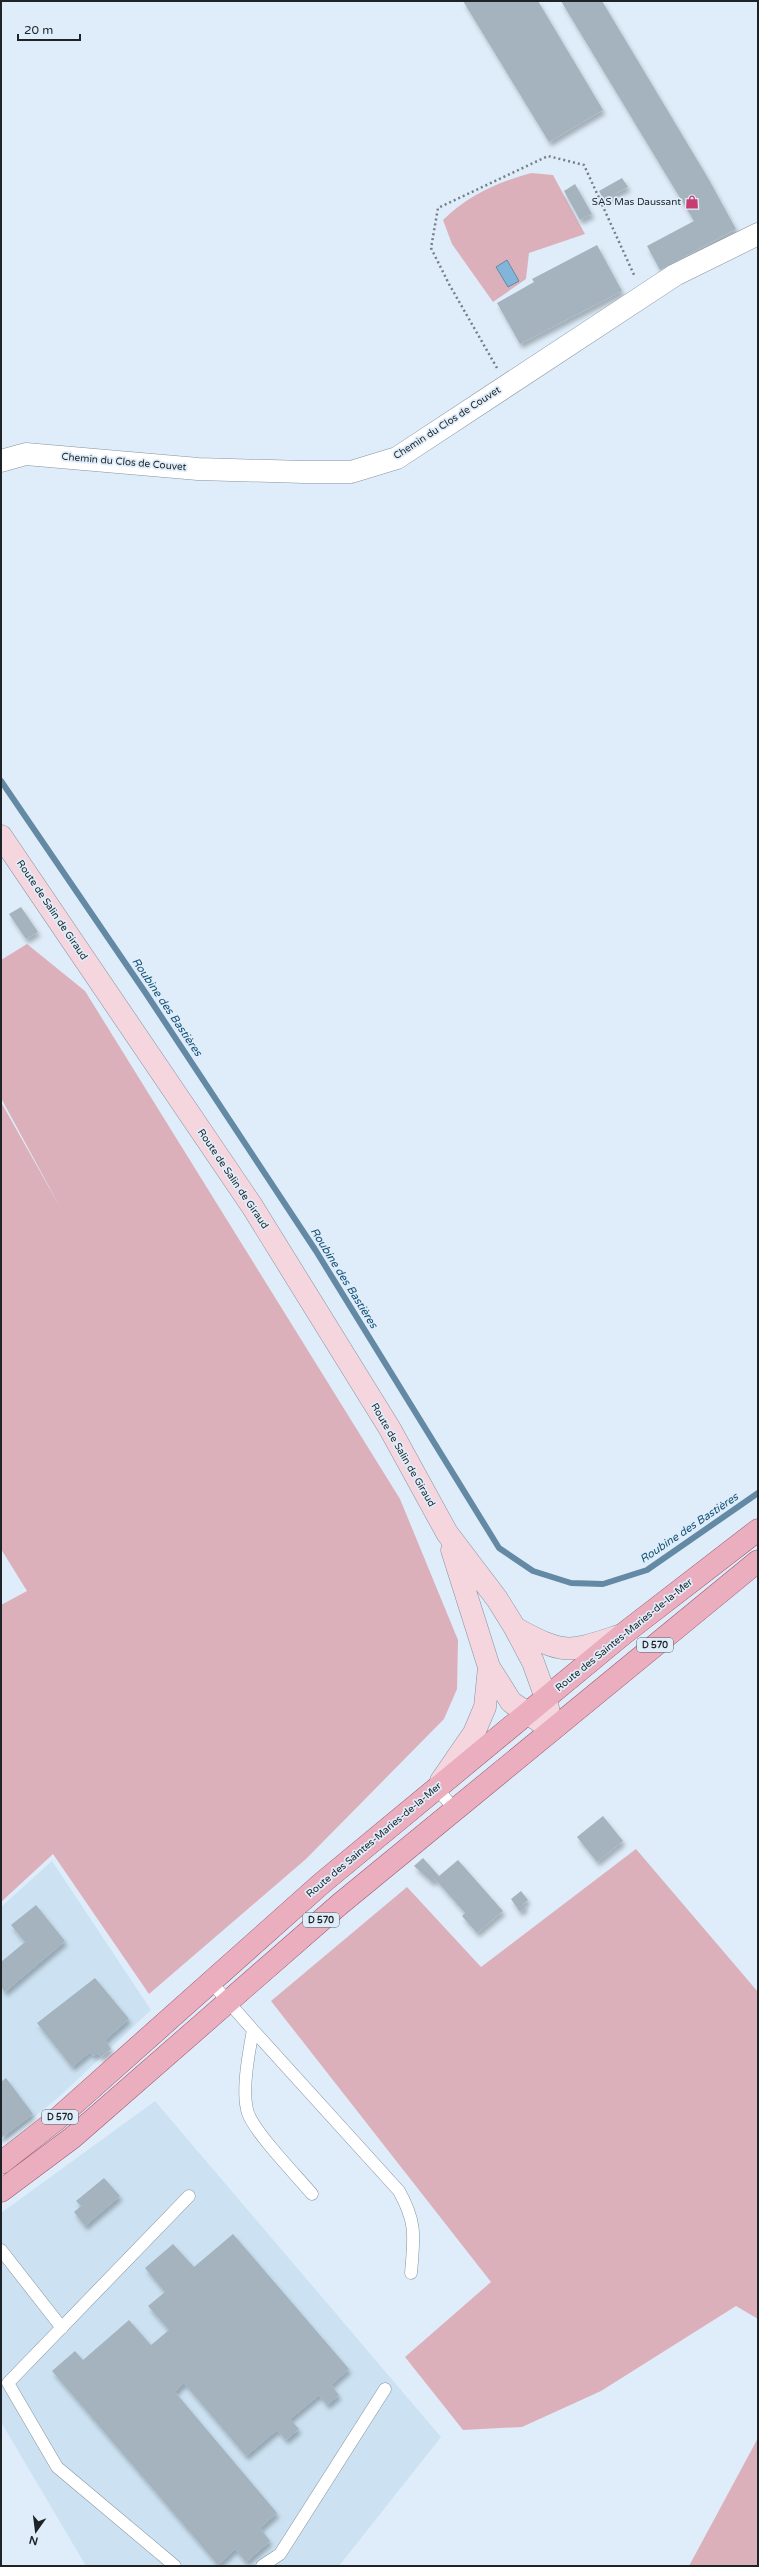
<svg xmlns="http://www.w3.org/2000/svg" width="759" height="2567" viewBox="0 0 759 2567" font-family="'Varela Round',sans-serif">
  <defs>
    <filter id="shadow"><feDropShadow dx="2.5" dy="4.5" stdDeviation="2" flood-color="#0004"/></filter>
  </defs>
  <rect width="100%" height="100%" fill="#deedf9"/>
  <path fill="#cce2f2" d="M 52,1861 L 151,2010 L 60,2096 L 1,2144 L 1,1907 Z
    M 155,2101 L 441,2437 L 339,2566 L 86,2566 L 1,2422 L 1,2213 Z"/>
  <path fill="#dcb0ba" d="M 531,173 L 553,175 L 585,234 L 529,253 L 526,279 L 493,302 L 452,244 L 443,220 C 467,196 498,182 531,173 Z
    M 27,944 L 85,991 L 400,1499 L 458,1640 L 457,1689 L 444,1719 L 306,1859 L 149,1994 L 53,1854 L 1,1902 L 1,1605 L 27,1591 L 1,1549 L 1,1102 L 60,1207 L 1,1098 L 1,960 Z
    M 636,1849 L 758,1992 L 758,2319 L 736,2306 L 601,2391 L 522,2427 L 463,2430 L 405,2357 L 491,2282 L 271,2001 L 407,1887 L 481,1967 Z
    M 758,2438 L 758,2566 L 689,2566 Z"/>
  <path fill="#81b5da" stroke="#6389a4" d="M 507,260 L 519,281 L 508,287 L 496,267 Z"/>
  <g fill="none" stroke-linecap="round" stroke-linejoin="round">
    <path stroke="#6389a4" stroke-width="6" d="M 1,781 L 145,992 L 316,1251 L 499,1548 L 533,1571 L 571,1583 L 603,1584 L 647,1570 L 758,1493"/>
  </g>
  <path fill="#a4b3be" filter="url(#shadow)" d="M 463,1 L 538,1 L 603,110 L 549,142 Z
    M 561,1 L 602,1 L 708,178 L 736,229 L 660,270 L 647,246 L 694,221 Z
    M 622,178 L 628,187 L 604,200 L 599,191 Z
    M 575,184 L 592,214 L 580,220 L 564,191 Z
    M 597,245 L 622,291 L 520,344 L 497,303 L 534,282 L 532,279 Z
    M 21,907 L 38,932 L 26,939 L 9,914 Z
    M 603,1816 L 623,1841 L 597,1862 L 577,1837 Z
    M 423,1858 L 439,1876 L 458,1860 L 503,1911 L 477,1933 L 462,1916 L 465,1913 L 435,1879 L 432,1882 L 414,1866 Z
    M 521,1891 L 528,1900 L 523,1904 L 526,1907 L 520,1912 L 511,1899 Z
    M 36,1905 L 65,1941 L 5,1992 L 1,1987 L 1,1962 L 25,1942 L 11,1925 Z
    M 95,1978 L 129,2019 L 105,2040 L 111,2049 L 101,2057 L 98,2053 L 93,2056 L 90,2052 L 72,2067 L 37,2023 Z
    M 6,2078 L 33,2114 L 1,2138 L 1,2082 Z
    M 104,2178 L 120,2196 L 85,2226 L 74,2212 L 81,2206 L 76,2201 Z
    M 233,2234 L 349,2369 L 331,2385 L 339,2395 L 327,2405 L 319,2395 L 290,2419 L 299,2429 L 286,2440 L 277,2430 L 246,2456 L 184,2383 L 175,2392 L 277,2513 L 260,2528 L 270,2541 L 246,2562 L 235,2549 L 218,2565 L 52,2371 L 75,2351 L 83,2360 L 129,2320 L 151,2345 L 169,2330 L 148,2306 L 165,2292 L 145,2268 L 173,2244 L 194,2267 Z"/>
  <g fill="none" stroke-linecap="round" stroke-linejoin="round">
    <g stroke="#85939e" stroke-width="13">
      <path id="lane" d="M 436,1787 L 454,1809
        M 210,1981 L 253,2030 C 249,2052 241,2092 248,2113 C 255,2133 297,2176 312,2194
        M 253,2030 L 399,2191 C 417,2223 414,2237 411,2273
        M 1,2250 L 62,2328
        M 175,2566 L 57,2467 L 8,2383 L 189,2196
        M 262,2566 L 280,2554 L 385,2389"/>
    </g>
    <g stroke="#85939e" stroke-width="23">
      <path id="street" d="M 1,461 L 26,454 L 198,469 L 304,472 L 351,472 L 397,458 L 675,275 L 758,234"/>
    </g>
    <g stroke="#85939e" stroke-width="23">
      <path id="secondary" d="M 1,836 L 252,1206 L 390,1429 L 447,1533 L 497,1599 L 515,1628 L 533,1662 L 546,1698 L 552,1729
        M 515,1628 C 566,1656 569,1652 622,1635
        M 489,1667 L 511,1702 L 542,1723
        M 441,1781 L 474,1733 L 485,1707 L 489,1667 L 452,1550"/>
    </g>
    <g stroke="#9a5a6e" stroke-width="23">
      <path id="primary" d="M 1,2163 L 56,2120 L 322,1883 L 622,1635 L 758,1530
        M 1,2191 L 72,2138 L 340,1904 L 758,1561"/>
    </g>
    <path stroke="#757f86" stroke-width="2.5" stroke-dasharray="2 3" stroke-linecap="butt" d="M 497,368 L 449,284 L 431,248 L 438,208 L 548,156 L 584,165 L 635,277"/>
    <use href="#lane" stroke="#fff" stroke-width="12"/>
    <use href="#street" stroke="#fff" stroke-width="22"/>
    <use href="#secondary" stroke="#f5d6df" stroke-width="22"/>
    <use href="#primary" stroke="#ebaebf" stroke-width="22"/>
  </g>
  <defs>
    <g id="shop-bare" transform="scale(1.08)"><path d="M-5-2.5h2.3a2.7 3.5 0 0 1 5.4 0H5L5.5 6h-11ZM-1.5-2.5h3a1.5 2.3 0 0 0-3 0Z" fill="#c93c6f" stroke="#deedf9" stroke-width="2.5" paint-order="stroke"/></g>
  </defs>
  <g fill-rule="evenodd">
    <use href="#shop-bare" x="692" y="202"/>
  </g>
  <g text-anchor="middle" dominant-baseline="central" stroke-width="3.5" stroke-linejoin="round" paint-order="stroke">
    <g fill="#deedf9" stroke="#586066" stroke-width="1">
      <rect x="637" y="1638" width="36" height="14" rx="3"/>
      <rect x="303" y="1913" width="36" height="14" rx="3"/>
      <rect x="42" y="2110" width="36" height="14" rx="3"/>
    </g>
    <g font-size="9" font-weight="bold" fill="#1e2327">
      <text x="655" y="1645">D 570</text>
      <text x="321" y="1920">D 570</text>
      <text x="60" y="2117">D 570</text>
    </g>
    <g font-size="10" fill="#1e2327" stroke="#deedf9" text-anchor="end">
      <text x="681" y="202">SAS Mas Daussant</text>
    </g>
    <g font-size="10" fill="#1e2327" stroke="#deedf9">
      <text transform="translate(447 423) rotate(-33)">Chemin du Clos de Couvet</text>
      <text transform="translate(124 462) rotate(5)">Chemin du Clos de Couvet</text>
      <text transform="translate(52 910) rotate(56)">Route de Salin de Giraud</text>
      <text transform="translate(233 1179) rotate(56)">Route de Salin de Giraud</text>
      <text transform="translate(403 1455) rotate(60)">Route de Salin de Giraud</text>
      <text transform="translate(624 1635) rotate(-39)">Route des Saintes-Maries-de-la-Mer</text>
      <text transform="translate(374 1840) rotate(-40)">Route des Saintes-Maries-de-la-Mer</text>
    </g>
    <g font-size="11" font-style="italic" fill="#175277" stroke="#deedf9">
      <text transform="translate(167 1007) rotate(56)">Roubine des Bastières</text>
      <text transform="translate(344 1278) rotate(58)">Roubine des Bastières</text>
      <text transform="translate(689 1528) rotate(-34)">Roubine des Bastières</text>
    </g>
  </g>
  <rect width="759" height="2567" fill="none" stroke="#1e2327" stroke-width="4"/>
  <g transform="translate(36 2531) rotate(194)" stroke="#deedf9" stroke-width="3" paint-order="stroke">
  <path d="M0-3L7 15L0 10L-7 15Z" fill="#1e2327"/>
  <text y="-6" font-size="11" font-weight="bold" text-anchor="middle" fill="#1e2327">N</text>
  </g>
  <path d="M18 34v6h62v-6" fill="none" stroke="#1e2327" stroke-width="2"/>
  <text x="24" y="34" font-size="12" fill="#1e2327" stroke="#deedf9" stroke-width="3" paint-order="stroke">20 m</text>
</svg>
